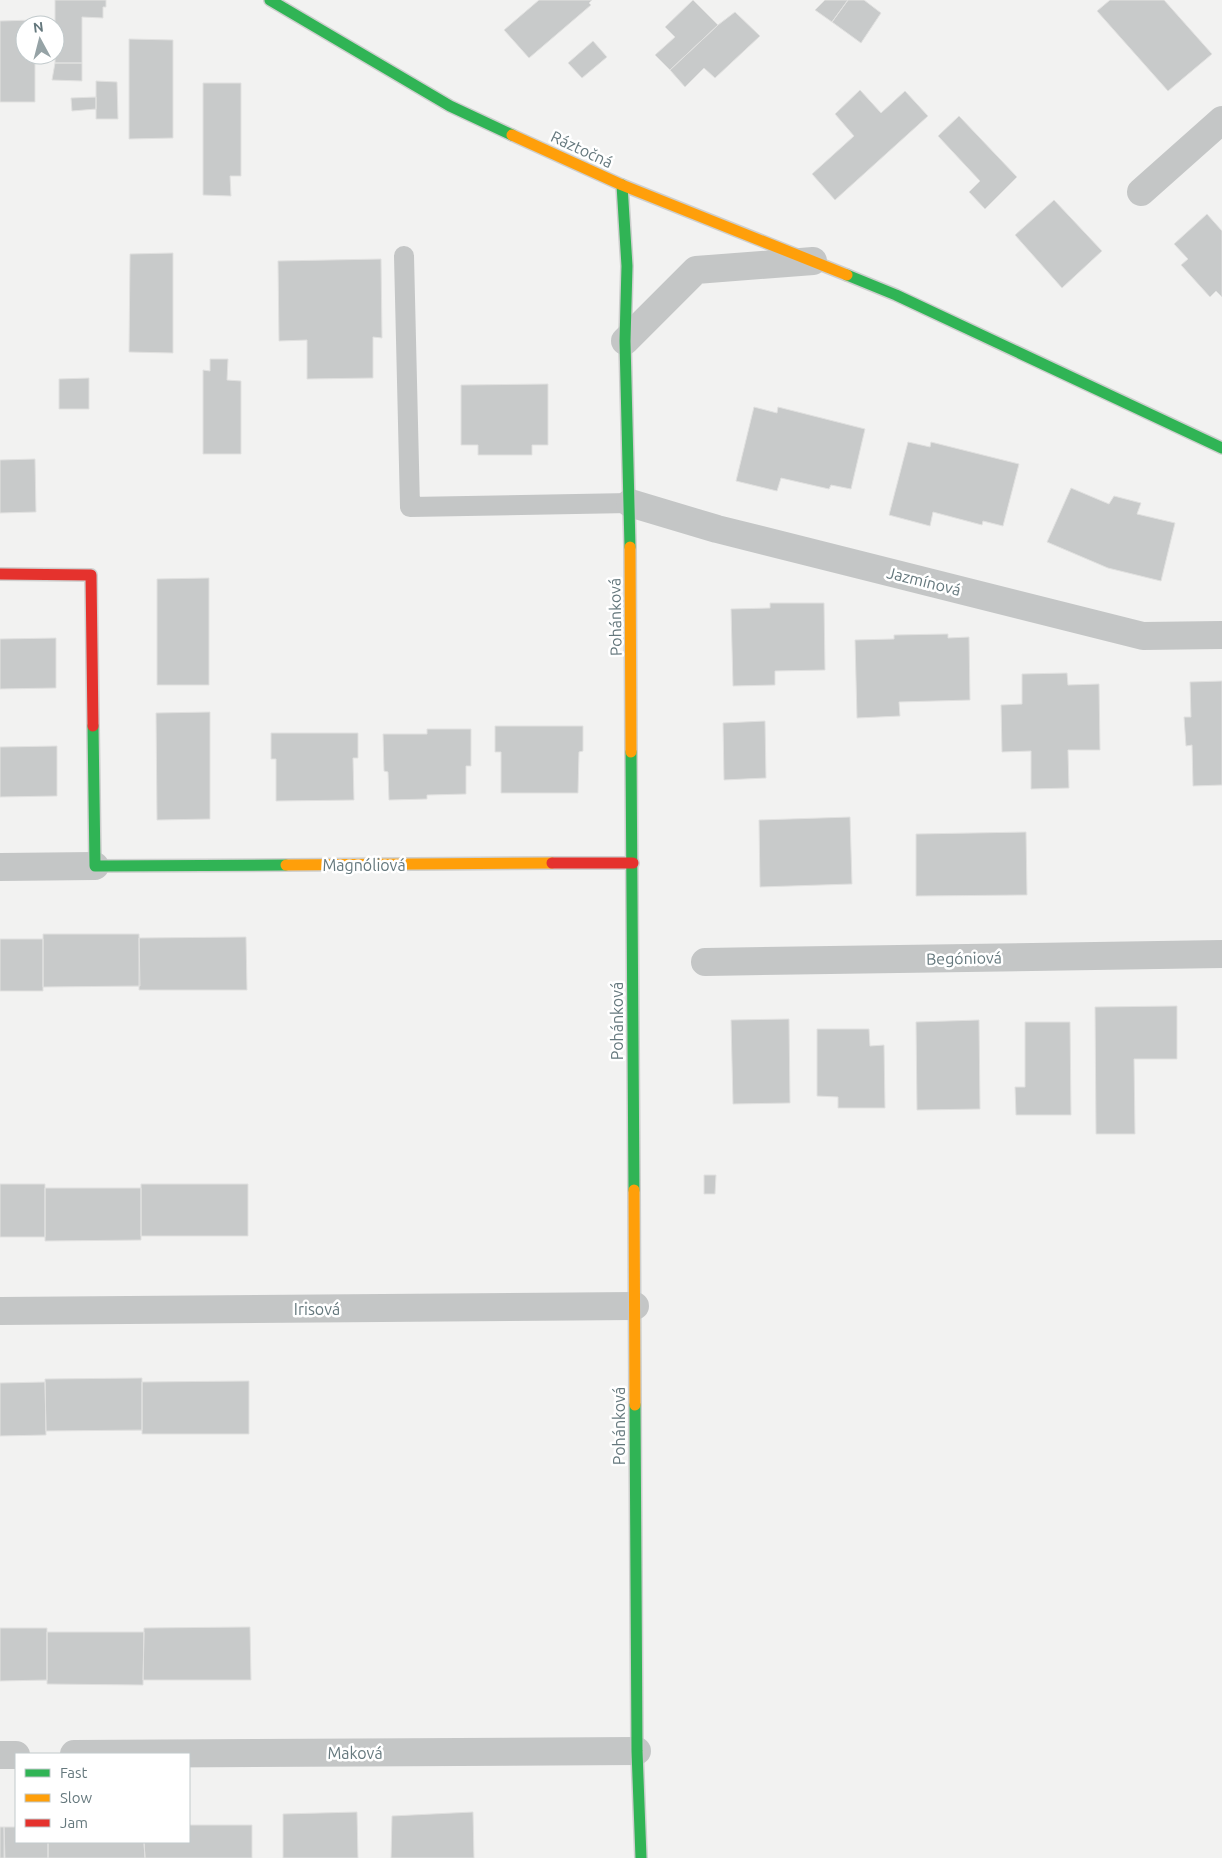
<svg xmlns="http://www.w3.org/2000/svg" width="1222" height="1858" viewBox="0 0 1222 1858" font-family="Ubuntu,sans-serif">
  <rect width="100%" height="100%" fill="#f2f2f1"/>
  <path fill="#c8caca" stroke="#e1e1e0" d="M 55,0 L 106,0 L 106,7 L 103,7 L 103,18 L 82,17 L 82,63 L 55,63 Z
    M 539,0 L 592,0 L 589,3 L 591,5 L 529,58 L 504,30 Z
    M 693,0 L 718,25 L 670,70 L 655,55 L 675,37 L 665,27 Z
    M 825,0 L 848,0 L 832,22 L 815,10 Z
    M 848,0 L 864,0 L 881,13 L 861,43 L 832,22 Z
    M 1110,0 L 1164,0 L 1212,54 L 1168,91 L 1097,11 Z
    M 735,12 L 760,36 L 715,78 L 704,68 L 685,87 L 670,70 L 718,25 Z
    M 34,20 L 34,25 L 25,25 L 25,55 L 35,55 L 35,102 L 0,102 L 0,21 Z
    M 129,39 L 173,40 L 173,138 L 129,139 Z
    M 593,41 L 607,57 L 582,78 L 568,63 Z
    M 55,63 L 82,63 L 82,81 L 52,80 Z
    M 96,81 L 117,82 L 118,119 L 96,119 Z
    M 203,83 L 241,83 L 241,176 L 230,176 L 231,196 L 203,195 Z
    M 860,90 L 881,113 L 905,91 L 928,116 L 835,200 L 812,174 L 854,136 L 835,114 Z
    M 96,97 L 96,109 L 72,111 L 71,98 Z
    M 959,116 L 1017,177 L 985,209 L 969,192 L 980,181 L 938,136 Z
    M 1054,200 L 1102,251 L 1062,288 L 1015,235 Z
    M 1207,214 L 1222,231 L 1222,297 L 1216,291 L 1210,297 L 1181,265 L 1188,259 L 1174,244 Z
    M 173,253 L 173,353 L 129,352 L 130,254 Z
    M 381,259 L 382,338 L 373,337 L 373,378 L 307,379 L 307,340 L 279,341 L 278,261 Z
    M 210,359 L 228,359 L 227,380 L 241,381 L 241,454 L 203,454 L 203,370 L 210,371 Z
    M 89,378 L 89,409 L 59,409 L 59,379 Z
    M 548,384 L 548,445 L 532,445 L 532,455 L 478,455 L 478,445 L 461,445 L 461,385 Z
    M 754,407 L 777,413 L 778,407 L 865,429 L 851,489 L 831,485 L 829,489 L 781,478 L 777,491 L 736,481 Z
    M 908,442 L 930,447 L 931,442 L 1019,464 L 1003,526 L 983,521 L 982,525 L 933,512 L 930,526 L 889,515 Z
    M 35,459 L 36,512 L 0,513 L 0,460 Z
    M 1071,488 L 1109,504 L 1114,496 L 1141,503 L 1137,514 L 1175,523 L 1161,581 L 1108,568 L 1047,542 Z
    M 209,578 L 209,685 L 157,685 L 157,579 Z
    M 770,603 L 824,603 L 825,670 L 775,671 L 775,685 L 733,686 L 731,609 L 770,608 Z
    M 948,634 L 948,638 L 969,637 L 970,700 L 899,702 L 900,716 L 857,718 L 855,640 L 894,639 L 894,635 Z
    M 56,638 L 56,688 L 0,689 L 0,639 Z
    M 1067,673 L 1068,685 L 1099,684 L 1100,750 L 1068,750 L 1069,788 L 1031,789 L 1031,751 L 1002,752 L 1001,705 L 1022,704 L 1022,674 Z
    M 1222,681 L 1222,785 L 1193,786 L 1192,745 L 1186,746 L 1184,717 L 1191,717 L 1190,682 Z
    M 210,712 L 210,819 L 157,820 L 156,713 Z
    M 765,721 L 766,778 L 724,780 L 723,723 Z
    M 495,726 L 583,726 L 583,751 L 579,752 L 578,793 L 501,793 L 501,752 L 495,752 Z
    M 427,729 L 471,729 L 471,766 L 466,766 L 466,794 L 427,795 L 427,799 L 389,800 L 388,772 L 384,771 L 383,734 L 427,734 Z
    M 271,733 L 358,733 L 358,758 L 353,758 L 354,800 L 276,801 L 276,759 L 271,759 Z
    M 57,746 L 57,796 L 0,797 L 0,747 Z
    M 850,817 L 852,884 L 760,887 L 759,820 Z
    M 1026,832 L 1027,895 L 916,896 L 916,834 Z
    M 43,934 L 139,934 L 140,986 L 43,987 Z
    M 246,937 L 247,990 L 139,990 L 139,938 Z
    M 0,939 L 43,939 L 43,991 L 0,991 Z
    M 1177,1006 L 1177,1059 L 1134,1059 L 1135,1134 L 1096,1134 L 1095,1007 Z
    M 789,1019 L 790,1103 L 733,1104 L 731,1020 Z
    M 979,1020 L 980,1109 L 917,1110 L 916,1022 Z
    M 1025,1022 L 1070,1022 L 1071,1115 L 1016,1115 L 1015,1087 L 1025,1087 Z
    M 817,1029 L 869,1029 L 870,1046 L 884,1045 L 885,1108 L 838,1108 L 838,1097 L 817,1096 Z
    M 704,1175 L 716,1175 L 715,1194 L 704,1194 Z
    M 0,1184 L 45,1184 L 45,1237 L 0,1237 Z
    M 141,1184 L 248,1184 L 248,1236 L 141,1236 Z
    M 45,1188 L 141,1188 L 141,1240 L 45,1241 Z
    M 142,1378 L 142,1430 L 46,1431 L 45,1379 Z
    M 249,1381 L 249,1434 L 142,1434 L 142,1382 Z
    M 45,1382 L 46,1435 L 0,1436 L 0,1383 Z
    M 250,1627 L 251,1680 L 143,1680 L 144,1628 Z
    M 0,1628 L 47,1628 L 47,1680 L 0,1681 Z
    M 47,1632 L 144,1632 L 143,1685 L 47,1684 Z
    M 357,1812 L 358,1858 L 283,1858 L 283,1814 Z
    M 473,1812 L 474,1858 L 391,1858 L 392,1816 Z
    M 189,1825 L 252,1825 L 252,1858 L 145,1858 L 144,1842 L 189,1842 Z
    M 0,1827 L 4,1827 L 4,1858 L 0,1858 Z
    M 4,1827 L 16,1827 L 16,1842 L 48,1842 L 48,1858 L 5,1858 Z
    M 48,1842 L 144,1842 L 145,1858 L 48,1858 Z"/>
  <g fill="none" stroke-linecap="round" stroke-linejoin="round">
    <g stroke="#cecfce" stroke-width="14">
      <path id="fast" d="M 270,0 L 450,106 L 512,135
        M 622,185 L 627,266 L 625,341 L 630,547
        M 847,275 L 896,295 L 1222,448
        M 93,726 L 95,866 L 286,865
        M 631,752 L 634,1190
        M 635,1405 L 637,1751 L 641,1858"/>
    </g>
    <g stroke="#cecfce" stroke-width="14">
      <path id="slow" d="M 512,135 L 622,185 L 847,275
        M 630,547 L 631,752
        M 286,865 L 552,863
        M 634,1190 L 635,1405"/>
    </g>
    <g stroke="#cecfce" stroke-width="14">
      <path id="jam" d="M 0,574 L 91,575 L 93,726
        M 552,863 L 633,863"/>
    </g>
    <path stroke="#c4c6c6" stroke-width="20" d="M 404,256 L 410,507 L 630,503"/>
    <path stroke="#c4c6c6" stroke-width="28" d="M 1141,192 L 1222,120
      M 625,341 L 696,270 L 813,261
      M 630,503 L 717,529 L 1143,636 L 1222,635
      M 0,867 L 95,866
      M 705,962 L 1222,954
      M 0,1311 L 635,1306
      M 74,1754 L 637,1751
      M 0,1755 L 16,1755"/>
    <use href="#fast" stroke="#30b455" stroke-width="11"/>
    <use href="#slow" stroke="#ff9f0a" stroke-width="11"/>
    <use href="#jam" stroke="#e5322d" stroke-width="11"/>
  </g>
  <g text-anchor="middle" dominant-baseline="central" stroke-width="5" stroke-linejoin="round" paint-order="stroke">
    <g font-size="16" fill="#65787d" stroke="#fff">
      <text transform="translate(582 149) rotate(25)">Ráztočná</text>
      <text transform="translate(924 581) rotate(14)">Jazmínová</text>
      <text transform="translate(615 617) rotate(-91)">Pohánková</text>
      <text x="364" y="865">Magnóliová</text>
      <text transform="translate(964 958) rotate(-1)">Begóniová</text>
      <text transform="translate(617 1021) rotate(-90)">Pohánková</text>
      <text x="317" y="1309">Irisová</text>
      <text transform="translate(619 1426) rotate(-90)">Pohánková</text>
      <text x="355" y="1753">Maková</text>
    </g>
  </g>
  <rect x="15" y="1753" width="175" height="90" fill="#ffffff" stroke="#c1c9cb"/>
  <rect x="25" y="1769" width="25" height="8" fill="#30b455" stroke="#c1c9cb"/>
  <text x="60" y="1778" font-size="15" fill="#65787d">Fast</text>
  <rect x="25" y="1794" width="25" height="8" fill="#ff9f0a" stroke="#c1c9cb"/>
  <text x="60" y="1803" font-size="15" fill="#65787d">Slow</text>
  <rect x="25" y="1819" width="25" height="8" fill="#e5322d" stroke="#c1c9cb"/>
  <text x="60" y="1828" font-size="15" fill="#65787d">Jam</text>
  <g transform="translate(40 40) rotate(353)"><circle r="24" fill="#ffffff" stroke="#c1c9cb"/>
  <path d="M0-4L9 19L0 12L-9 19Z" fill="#96a3a6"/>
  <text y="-8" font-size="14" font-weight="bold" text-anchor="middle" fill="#65787d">N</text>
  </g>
</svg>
